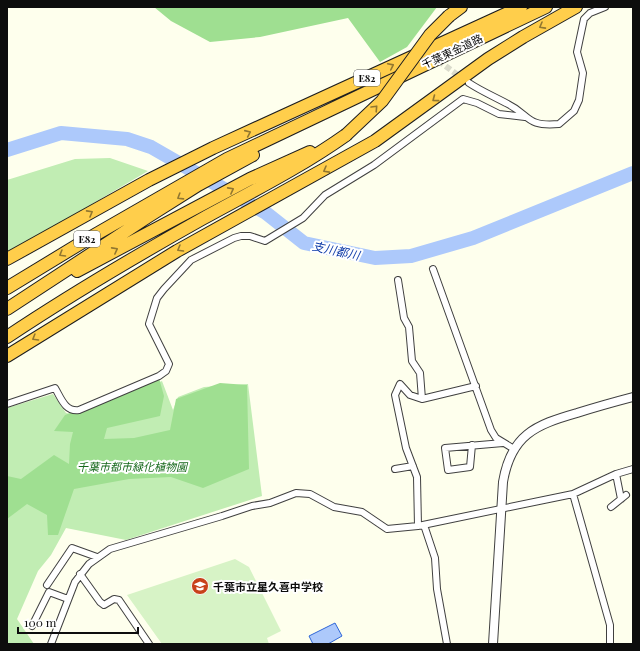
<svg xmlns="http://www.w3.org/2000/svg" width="640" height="651" viewBox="0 0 640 651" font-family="'Playfair Display','Noto Sans JP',serif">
  <rect width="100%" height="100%" fill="#feffed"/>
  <path fill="#c1edb3" d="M 110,158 L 148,171 L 7,254 L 7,180 L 75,159 Z
    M 162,381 L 173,410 L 178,397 L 204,387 L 248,384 L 262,496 L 126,540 L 66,528 L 51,555 L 38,571 L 17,619 L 34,644 L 8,644 L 7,408 L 53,394 L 66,413 L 75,415 Z"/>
  <path fill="#9fdf91" d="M 154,7 L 437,7 L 407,47 L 380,62 L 348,18 L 260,37 L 210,42 L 171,21 Z
    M 159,378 L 164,396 L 160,416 L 107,428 L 104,439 L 134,438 L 170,430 L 176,399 L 220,383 L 247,385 L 249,469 L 203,488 L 171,477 L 129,479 L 74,489 L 58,535 L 48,535 L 47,515 L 27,504 L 7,519 L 7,476 L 21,479 L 54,455 L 69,464 L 70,444 L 73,432 L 54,431 L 65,415 Z"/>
  <path fill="#d7f3c6" d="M 235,559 L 249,567 L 281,631 L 267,638 L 269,644 L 162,644 L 127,595 Z"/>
  <path fill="#adc9fb" stroke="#2e66d8" d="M 335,623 L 342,636 L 328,644 L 313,644 L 309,636 Z"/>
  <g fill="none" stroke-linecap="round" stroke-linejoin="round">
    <path stroke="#adc9fb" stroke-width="14" d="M 7,150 L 61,133 L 127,139 L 151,147 L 266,213 L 304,243 L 375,258 L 411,256 L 473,238 L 633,173"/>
    <path stroke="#dadbcb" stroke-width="6" stroke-dasharray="6 3" stroke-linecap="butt" d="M 424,50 L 463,79"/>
    <g stroke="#404040" stroke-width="8">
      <path id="minor" d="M 469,83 C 481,91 493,96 506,103 C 531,115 525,127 559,124 L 574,111 L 579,100 L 583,73 L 577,52 L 584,19 L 590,13 L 605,7
        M 433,269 L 491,430 L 496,438 L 514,449
        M 398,280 L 404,318 L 409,327 L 412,361 L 420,373 L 422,399
        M 7,404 L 55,388 C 61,398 65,412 79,410 L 159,376 L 166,371 L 169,364 L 149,324 L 157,298 L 164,289 L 191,260 L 234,238 L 241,236 L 250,236 L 265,241 L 303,218 L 325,195 L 374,165 L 463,99 L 477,103 L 499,114 L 525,117
        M 472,445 L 470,467 L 448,470 L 445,448 L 503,443
        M 395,469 L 413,466
        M 616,474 L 621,499
        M 573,494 L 610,625 L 610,644
        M 611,507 L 626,495
        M 424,525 L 435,558 L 437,589 L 447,644
        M 418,526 L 417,477 L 406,448 L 395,395 L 400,384 L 410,395 L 422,399 L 476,386
        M 80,574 L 100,602 L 104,605 L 114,599 L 119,600 L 149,644
        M 47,585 L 72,548 L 97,557
        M 32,626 L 49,592 L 68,599
        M 51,644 L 75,582 L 89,564 L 110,549 L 222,516 L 252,506 L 270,503 L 296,493 L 310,494 L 334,507 L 362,512 L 387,529 L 418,526 L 573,494 L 616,474 L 633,469"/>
    </g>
    <g stroke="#404040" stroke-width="10">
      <path id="tertiary" d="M 493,644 L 503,482 C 511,435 535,425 577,413 C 596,407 614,402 633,397"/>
    </g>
    <g stroke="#1e1e1e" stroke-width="14">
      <path id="motorway" d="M 449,16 L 461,7
        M 7,259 L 149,180 L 213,148 L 521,7
        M 77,271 L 250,179 L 310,152
        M 7,288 L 86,240 L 227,159 L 546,7
        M 7,309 L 149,216 L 198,185 L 253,155
        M 7,337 C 70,295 136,256 202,219 C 251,192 301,167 346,135
        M 7,356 L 177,251 L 375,141 L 488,59 L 523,37 L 576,7"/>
    </g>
    <use href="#minor" stroke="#fff" stroke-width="6"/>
    <use href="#tertiary" stroke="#fff" stroke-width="8"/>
    <use href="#motorway" stroke="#ffce4b" stroke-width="12"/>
    <g stroke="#1e1e1e" stroke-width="14" stroke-linecap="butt">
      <path id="motorway-bridge" d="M 346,135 L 382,101 L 430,35 L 449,16"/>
    </g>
    <use href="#motorway-bridge" stroke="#ffce4b" stroke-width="12"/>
  </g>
  <defs><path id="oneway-chevron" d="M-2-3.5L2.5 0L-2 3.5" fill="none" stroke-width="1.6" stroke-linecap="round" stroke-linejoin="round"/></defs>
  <g stroke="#92772f">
    <use href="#oneway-chevron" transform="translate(542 26) rotate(151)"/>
    <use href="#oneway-chevron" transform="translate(391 66) rotate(-26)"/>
    <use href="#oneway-chevron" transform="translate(435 99) rotate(143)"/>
    <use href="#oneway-chevron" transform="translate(375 108) rotate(-47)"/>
    <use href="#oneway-chevron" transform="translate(248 133) rotate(-24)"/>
    <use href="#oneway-chevron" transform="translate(326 170) rotate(151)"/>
    <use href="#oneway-chevron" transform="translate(231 190) rotate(-28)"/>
    <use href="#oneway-chevron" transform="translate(180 197) rotate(148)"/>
    <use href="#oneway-chevron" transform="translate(90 213) rotate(-29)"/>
    <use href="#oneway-chevron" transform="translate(180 249) rotate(150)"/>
    <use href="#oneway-chevron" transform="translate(115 250) rotate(-28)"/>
    <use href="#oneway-chevron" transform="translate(62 254) rotate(149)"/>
    <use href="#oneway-chevron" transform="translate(35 338) rotate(149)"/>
  </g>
  <defs>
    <g id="school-disc" transform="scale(0.9)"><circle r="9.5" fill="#c8411a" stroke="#fff"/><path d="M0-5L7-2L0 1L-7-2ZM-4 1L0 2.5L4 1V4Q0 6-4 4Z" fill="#fff"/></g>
  </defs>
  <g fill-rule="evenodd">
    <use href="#school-disc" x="200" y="586"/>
  </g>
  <g text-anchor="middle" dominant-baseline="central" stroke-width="4" stroke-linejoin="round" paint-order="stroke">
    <g fill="#fff" stroke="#565656" stroke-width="1">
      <rect x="354" y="70" width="26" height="16" rx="3"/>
      <rect x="74" y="231" width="26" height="16" rx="3"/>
    </g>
    <g font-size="10" font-weight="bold" fill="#0d0d0d">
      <text x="367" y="78">E82</text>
      <text x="87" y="239">E82</text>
    </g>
    <g font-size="11" fill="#0d0d0d" stroke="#fff">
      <text transform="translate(452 51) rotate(-25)">千葉東金道路</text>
    </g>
    <g font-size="11" font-style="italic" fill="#186a1d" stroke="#fff">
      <text x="132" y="466">千葉市都市緑化植物園</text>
    </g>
    <g font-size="11" font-weight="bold" fill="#0d0d0d" stroke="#fff" text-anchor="start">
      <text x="213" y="586">千葉市立星久喜中学校</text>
    </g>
    <g font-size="12" font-style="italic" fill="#0d3aa8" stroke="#fff">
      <text transform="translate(336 250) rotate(12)">支川都川</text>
    </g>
  </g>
  <rect width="640" height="651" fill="none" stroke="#0d0d0d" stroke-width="16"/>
  <path d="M18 627v6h120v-6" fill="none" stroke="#0d0d0d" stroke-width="2"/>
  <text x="24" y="627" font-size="12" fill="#0d0d0d" stroke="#ffffff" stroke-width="3" paint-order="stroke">100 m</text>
</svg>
